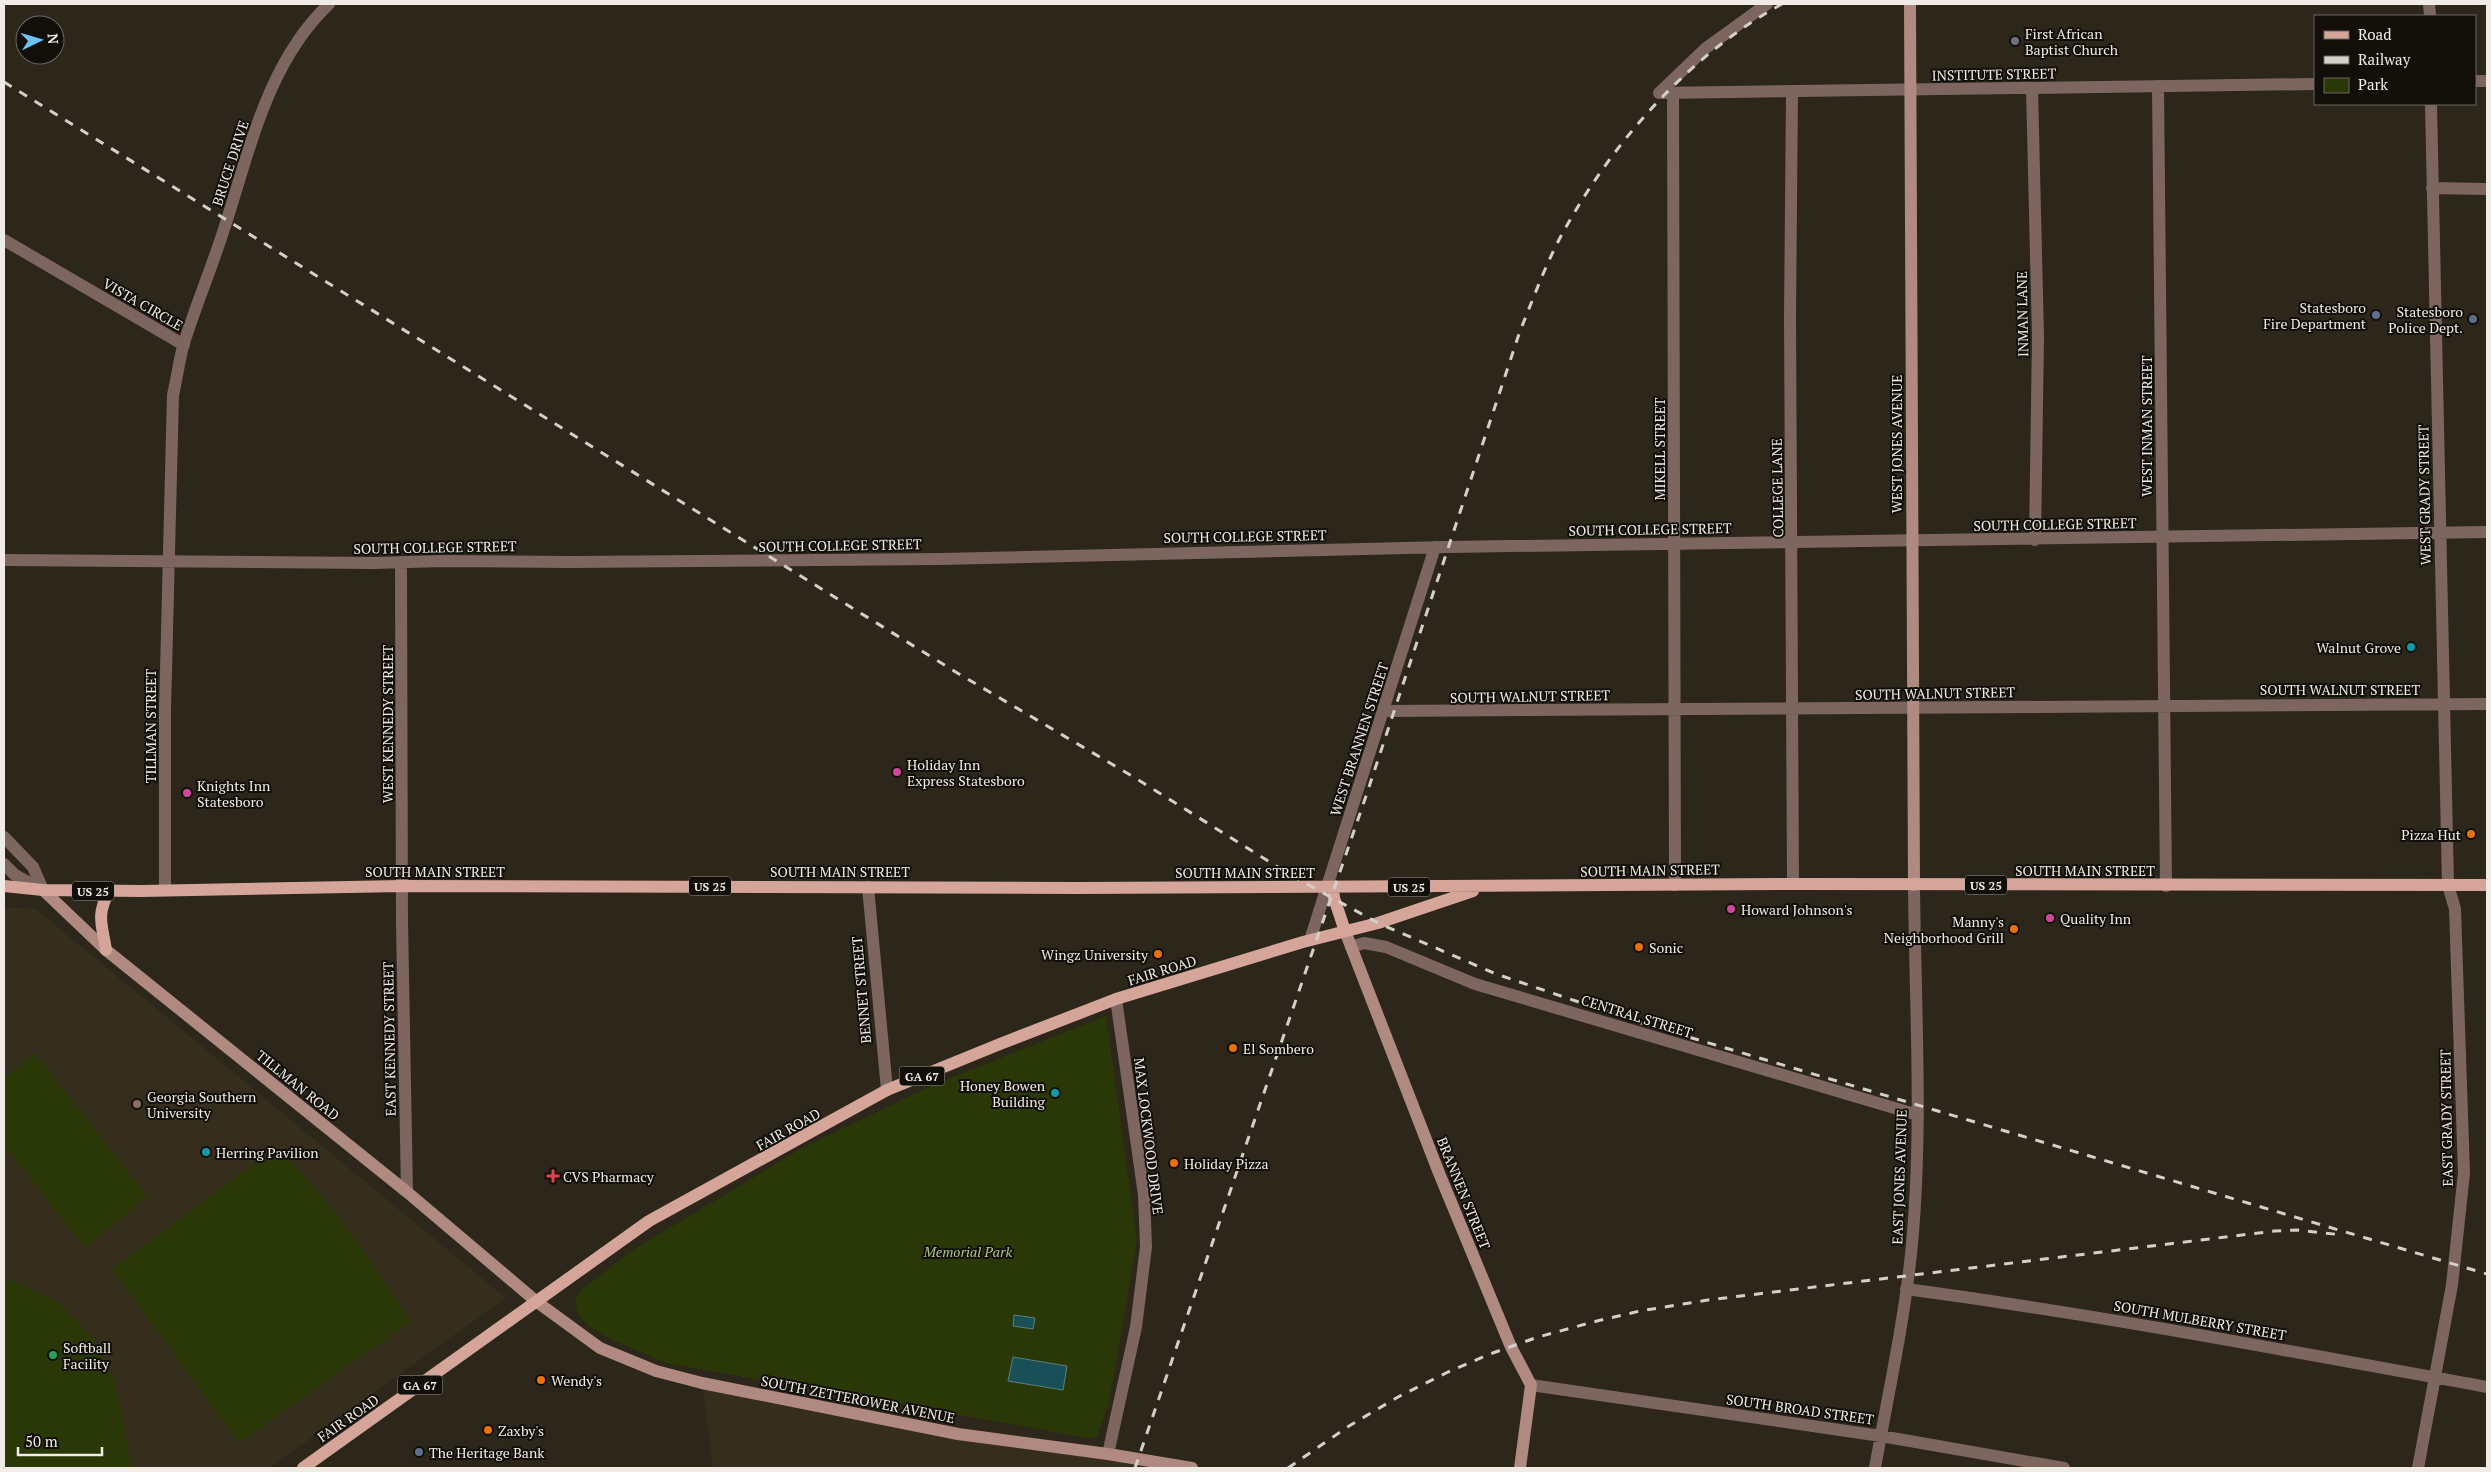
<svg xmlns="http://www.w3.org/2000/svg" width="2491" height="1472" viewBox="0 0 2491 1472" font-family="'PT Serif',serif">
  <rect width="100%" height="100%" fill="#2c261b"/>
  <path fill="#362e1c" d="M 4,907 L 36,909 L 506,1298 L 269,1468 L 4,1468 Z
    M 702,1383 L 958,1434 L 1192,1468 L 713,1468 Z"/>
  <path fill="#2a3807" d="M 1106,1016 L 1137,1240 L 1109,1403 L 1097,1437 L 1088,1438 L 666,1363 L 608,1338 L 589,1326 L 578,1314 L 575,1302 L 580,1291 L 631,1251 L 802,1148 L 935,1084 Z
    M 35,1053 L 147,1196 L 85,1248 L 4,1145 L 4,1078 Z
    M 276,1148 C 332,1200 368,1258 411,1321 L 239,1443 L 112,1269 Z
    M 4,1280 L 12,1281 L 57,1301 L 91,1336 L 112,1375 L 123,1418 L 131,1468 L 4,1468 Z"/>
  <path fill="#195058" stroke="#5a7f82" d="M 1014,1315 L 1035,1318 L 1033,1329 L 1013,1326 Z
    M 1013,1357 L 1067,1366 L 1063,1390 L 1008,1381 Z"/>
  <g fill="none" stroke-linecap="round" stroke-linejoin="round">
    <path stroke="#7e6660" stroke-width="12" d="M 2429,4 L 2430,16
      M 2475,81 L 2487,81
      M 2158,86 L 2166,886
      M 2032,88 L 2038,337 L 2035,540
      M 1792,92 L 1790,317 L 1793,884
      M 1659,93 L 2315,84
      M 1659,93 L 1706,48 L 1767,4
      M 1673,93 L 1675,885
      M 2432,188 L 2487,189
      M 4,240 L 184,345
      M 4,560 L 375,563 L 441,561 L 571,562 L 940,559 L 1448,547 L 2487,532
      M 401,562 L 402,922 L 407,1192
      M 1384,711 L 2487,704
      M 4,837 L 33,867 L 43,890
      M 4,864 L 15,875 L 43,890
      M 868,887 L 887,1090
      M 165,890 L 165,710 L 173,395 C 177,378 179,360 184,343 C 196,305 212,267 224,229 C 250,150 267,63 329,4
      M 1310,940 L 1435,547
      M 1351,947 L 1364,943 L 1386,947 L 1475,984 L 1918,1115
      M 1906,1289 C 2101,1315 2294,1352 2487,1387
      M 1531,1385 L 1881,1436 L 2064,1468
      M 1108,1454 L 1136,1327 L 1146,1247 L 1144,1195 L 1116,999
      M 1875,1468 C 1888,1394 1905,1319 1912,1244 C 1923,1125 1915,1004 1914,885
      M 2418,1468 L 2452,1285 L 2464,1173 L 2455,909 L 2448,885 L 2431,104"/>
    <path stroke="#b08980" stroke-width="12" d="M 1910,4 L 1914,885
      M 43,890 L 106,950 L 407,1192 L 537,1302 L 600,1348 L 656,1371 L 702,1383 L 958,1434 L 1108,1454 L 1192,1468
      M 1345,931 L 1439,1173 L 1511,1347 L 1531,1385 L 1520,1468"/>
    <path stroke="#d6a599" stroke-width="12" d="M 4,886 L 43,890 L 142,891 L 402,886 L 1078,888 L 1793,884 L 2487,885
      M 1333,887 L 1334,898 L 1345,931
      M 106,950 C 102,924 96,916 109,891
      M 303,1468 L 649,1221 L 887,1090 L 1000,1044 L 1116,999 L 1303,942 L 1378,923 L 1473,891"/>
    <path stroke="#d4d0c9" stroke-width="3" stroke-dasharray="9 9" stroke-linecap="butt" d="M 4,82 L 954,671 L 1132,776 L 1289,874 L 1378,923 L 1496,974 L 1638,1022 L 2487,1274
      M 1135,1468 L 1366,796 L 1520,331 C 1534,297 1547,260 1566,227 C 1616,138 1691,54 1782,4
      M 1288,1468 L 1349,1426 L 1398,1397 L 1448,1372 L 1490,1354 L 1538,1337 L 1597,1321 L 1640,1311 L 1708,1300 L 2275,1231 L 2297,1230 L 2343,1235"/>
  </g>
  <circle fill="#6b7280" stroke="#120f0a" stroke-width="2" cx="2015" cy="41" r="5"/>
  <g fill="#5c6f8a" stroke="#120f0a" stroke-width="2">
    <circle cx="2376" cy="315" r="5"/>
    <circle cx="2473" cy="319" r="5"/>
    <circle cx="419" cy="1452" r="5"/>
  </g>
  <g fill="#0f9aa8" stroke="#120f0a" stroke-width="2">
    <circle cx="2411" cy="647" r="5"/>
    <circle cx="1055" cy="1093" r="5"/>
    <circle cx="206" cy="1152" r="5"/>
  </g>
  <g fill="#d1479c" stroke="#120f0a" stroke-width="2">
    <circle cx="897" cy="772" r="5"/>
    <circle cx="187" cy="793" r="5"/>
    <circle cx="1731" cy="909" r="5"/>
    <circle cx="2050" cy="918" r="5"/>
  </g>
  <g fill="#e8710a" stroke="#120f0a" stroke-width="2">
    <circle cx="2471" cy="834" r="5"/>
    <circle cx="2014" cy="929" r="5"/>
    <circle cx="1639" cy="947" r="5"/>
    <circle cx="1158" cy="954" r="5"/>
    <circle cx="1233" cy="1048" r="5"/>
    <circle cx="1174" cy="1163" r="5"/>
    <circle cx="541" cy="1380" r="5"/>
    <circle cx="488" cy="1430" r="5"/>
  </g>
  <circle fill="#8d6e63" stroke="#120f0a" stroke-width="2" cx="137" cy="1104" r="5"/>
  <path fill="#e0444e" stroke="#120f0a" stroke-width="2" d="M550.5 1168.5h5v5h5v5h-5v5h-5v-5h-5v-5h5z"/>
  <circle fill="#2e9e5b" stroke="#120f0a" stroke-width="2" cx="53" cy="1355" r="5"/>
  <g text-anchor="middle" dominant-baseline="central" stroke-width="4" stroke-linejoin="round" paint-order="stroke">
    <g fill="#120f0a" stroke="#adaaa3" stroke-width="1">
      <rect x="1965" y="875.5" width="42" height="19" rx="4"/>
      <rect x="689" y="876.5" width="42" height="19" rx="4"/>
      <rect x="1388" y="877.5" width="42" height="19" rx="4"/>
      <rect x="72" y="881.5" width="42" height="19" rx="4"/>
      <rect x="899.5" y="1066.5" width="45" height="19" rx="4"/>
      <rect x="397.5" y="1375.5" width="45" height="19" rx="4"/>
    </g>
    <g font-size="12" font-weight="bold" fill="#f0ece5">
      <text x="1986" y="885">US 25</text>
      <text x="710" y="886">US 25</text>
      <text x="1409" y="887">US 25</text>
      <text x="93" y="891">US 25</text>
      <text x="922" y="1076">GA 67</text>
      <text x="420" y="1385">GA 67</text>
    </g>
    <g font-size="14" fill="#f0ece5" stroke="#120f0a" text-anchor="start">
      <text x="2025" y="33">First African<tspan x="2025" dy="16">Baptist Church</tspan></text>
      <text x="2366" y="307" text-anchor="end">Statesboro<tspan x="2366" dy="16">Fire Department</tspan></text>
      <text x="2463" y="311" text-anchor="end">Statesboro<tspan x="2463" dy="16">Police Dept.</tspan></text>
      <text x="2401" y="647" text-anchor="end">Walnut Grove</text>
      <text x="907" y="764">Holiday Inn<tspan x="907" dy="16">Express Statesboro</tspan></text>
      <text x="197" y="785">Knights Inn<tspan x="197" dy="16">Statesboro</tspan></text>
      <text x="2461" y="834" text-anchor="end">Pizza Hut</text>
      <text x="1741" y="909">Howard Johnson's</text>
      <text x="2060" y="918">Quality Inn</text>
      <text x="2004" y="921" text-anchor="end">Manny's<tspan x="2004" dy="16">Neighborhood Grill</tspan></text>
      <text x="1649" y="947">Sonic</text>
      <text x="1148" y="954" text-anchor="end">Wingz University</text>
      <text x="1243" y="1048">El Sombero</text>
      <text x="1045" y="1085" text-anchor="end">Honey Bowen<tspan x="1045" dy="16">Building</tspan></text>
      <text x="147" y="1096">Georgia Southern<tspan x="147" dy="16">University</tspan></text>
      <text x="216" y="1152">Herring Pavilion</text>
      <text x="1184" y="1163">Holiday Pizza</text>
      <text x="563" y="1176">CVS Pharmacy</text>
      <text x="63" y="1347">Softball<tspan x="63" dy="16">Facility</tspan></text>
      <text x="551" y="1380">Wendy's</text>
      <text x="498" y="1430">Zaxby's</text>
      <text x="429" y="1452">The Heritage Bank</text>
    </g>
    <g font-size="14" fill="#f0ece5" stroke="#120f0a">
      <text transform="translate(1994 74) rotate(-1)">INSTITUTE STREET</text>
      <text transform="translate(230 163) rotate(-72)">BRUCE DRIVE</text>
      <text transform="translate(143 304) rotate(30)">VISTA CIRCLE</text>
      <text transform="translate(2022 314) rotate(-91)">INMAN LANE</text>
      <text transform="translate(2146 426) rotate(-90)">WEST INMAN STREET</text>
      <text transform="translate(1896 444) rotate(-90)">WEST JONES AVENUE</text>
      <text transform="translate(1659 449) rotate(-90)">MIKELL STREET</text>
      <text transform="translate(1777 488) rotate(-91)">COLLEGE LANE</text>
      <text transform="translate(2424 495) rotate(-91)">WEST GRADY STREET</text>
      <text transform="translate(2055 524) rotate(-1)">SOUTH COLLEGE STREET</text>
      <text transform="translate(1650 529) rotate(-1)">SOUTH COLLEGE STREET</text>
      <text transform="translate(1245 536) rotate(-1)">SOUTH COLLEGE STREET</text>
      <text transform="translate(840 545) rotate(-1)">SOUTH COLLEGE STREET</text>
      <text transform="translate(435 547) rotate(-1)">SOUTH COLLEGE STREET</text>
      <text x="2340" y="689">SOUTH WALNUT STREET</text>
      <text transform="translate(1935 693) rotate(-1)">SOUTH WALNUT STREET</text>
      <text transform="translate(1530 696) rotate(-1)">SOUTH WALNUT STREET</text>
      <text transform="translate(387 724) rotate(-90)">WEST KENNEDY STREET</text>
      <text transform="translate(150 726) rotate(-90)">TILLMAN STREET</text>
      <text transform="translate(1359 739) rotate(-72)">WEST BRANNEN STREET</text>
      <text transform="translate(1650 870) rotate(-1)">SOUTH MAIN STREET</text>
      <text x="2085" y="870">SOUTH MAIN STREET</text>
      <text x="435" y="871">SOUTH MAIN STREET</text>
      <text x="840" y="871">SOUTH MAIN STREET</text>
      <text x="1245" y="872">SOUTH MAIN STREET</text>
      <text transform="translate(1162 970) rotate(-17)">FAIR ROAD</text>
      <text transform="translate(861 990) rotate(-95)">BENNET STREET</text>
      <text transform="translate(1637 1016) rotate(17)">CENTRAL STREET</text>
      <text transform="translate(389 1039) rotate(-91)">EAST KENNEDY STREET</text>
      <text transform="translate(298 1085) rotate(39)">TILLMAN ROAD</text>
      <text transform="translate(2446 1118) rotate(-91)">EAST GRADY STREET</text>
      <text transform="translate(788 1129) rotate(-29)">FAIR ROAD</text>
      <text transform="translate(1149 1136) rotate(83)">MAX LOCKWOOD DRIVE</text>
      <text transform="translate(1899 1177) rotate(-88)">EAST JONES AVENUE</text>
      <text transform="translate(1464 1193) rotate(68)">BRANNEN STREET</text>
      <text transform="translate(2200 1320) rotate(10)">SOUTH MULBERRY STREET</text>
      <text transform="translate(858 1399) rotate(11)">SOUTH ZETTEROWER AVENUE</text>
      <text transform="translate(1800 1409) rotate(8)">SOUTH BROAD STREET</text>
      <text transform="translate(348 1418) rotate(-35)">FAIR ROAD</text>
    </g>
    <g font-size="14" font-style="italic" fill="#b0ca80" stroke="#120f0a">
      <text x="968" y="1251">Memorial Park</text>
    </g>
  </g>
  <rect width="2491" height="1472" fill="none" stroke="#f0ece5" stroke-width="10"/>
  <rect x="2314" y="15" width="162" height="90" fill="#120f0a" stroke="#6b6762"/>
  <rect x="2324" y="31" width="25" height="8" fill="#d6a599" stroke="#6b6762"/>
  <text x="2358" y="40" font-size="15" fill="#f0ece5">Road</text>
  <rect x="2324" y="56" width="25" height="8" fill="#d4d0c9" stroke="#6b6762"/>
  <text x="2358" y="65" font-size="15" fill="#f0ece5">Railway</text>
  <rect x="2324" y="78" width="25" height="15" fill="#2a3807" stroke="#6b6762"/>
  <text x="2358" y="90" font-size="15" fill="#f0ece5">Park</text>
  <g transform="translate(40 40) rotate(85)"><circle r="24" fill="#120f0a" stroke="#6b6762"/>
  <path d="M0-4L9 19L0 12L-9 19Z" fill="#6cc3f2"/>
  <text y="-8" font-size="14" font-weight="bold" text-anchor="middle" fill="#f0ece5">N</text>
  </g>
  <path d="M18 1447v8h84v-8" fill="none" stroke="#f0ece5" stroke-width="2.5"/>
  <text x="25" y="1447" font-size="15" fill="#f0ece5" stroke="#120f0a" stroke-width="4" paint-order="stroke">50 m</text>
</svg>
